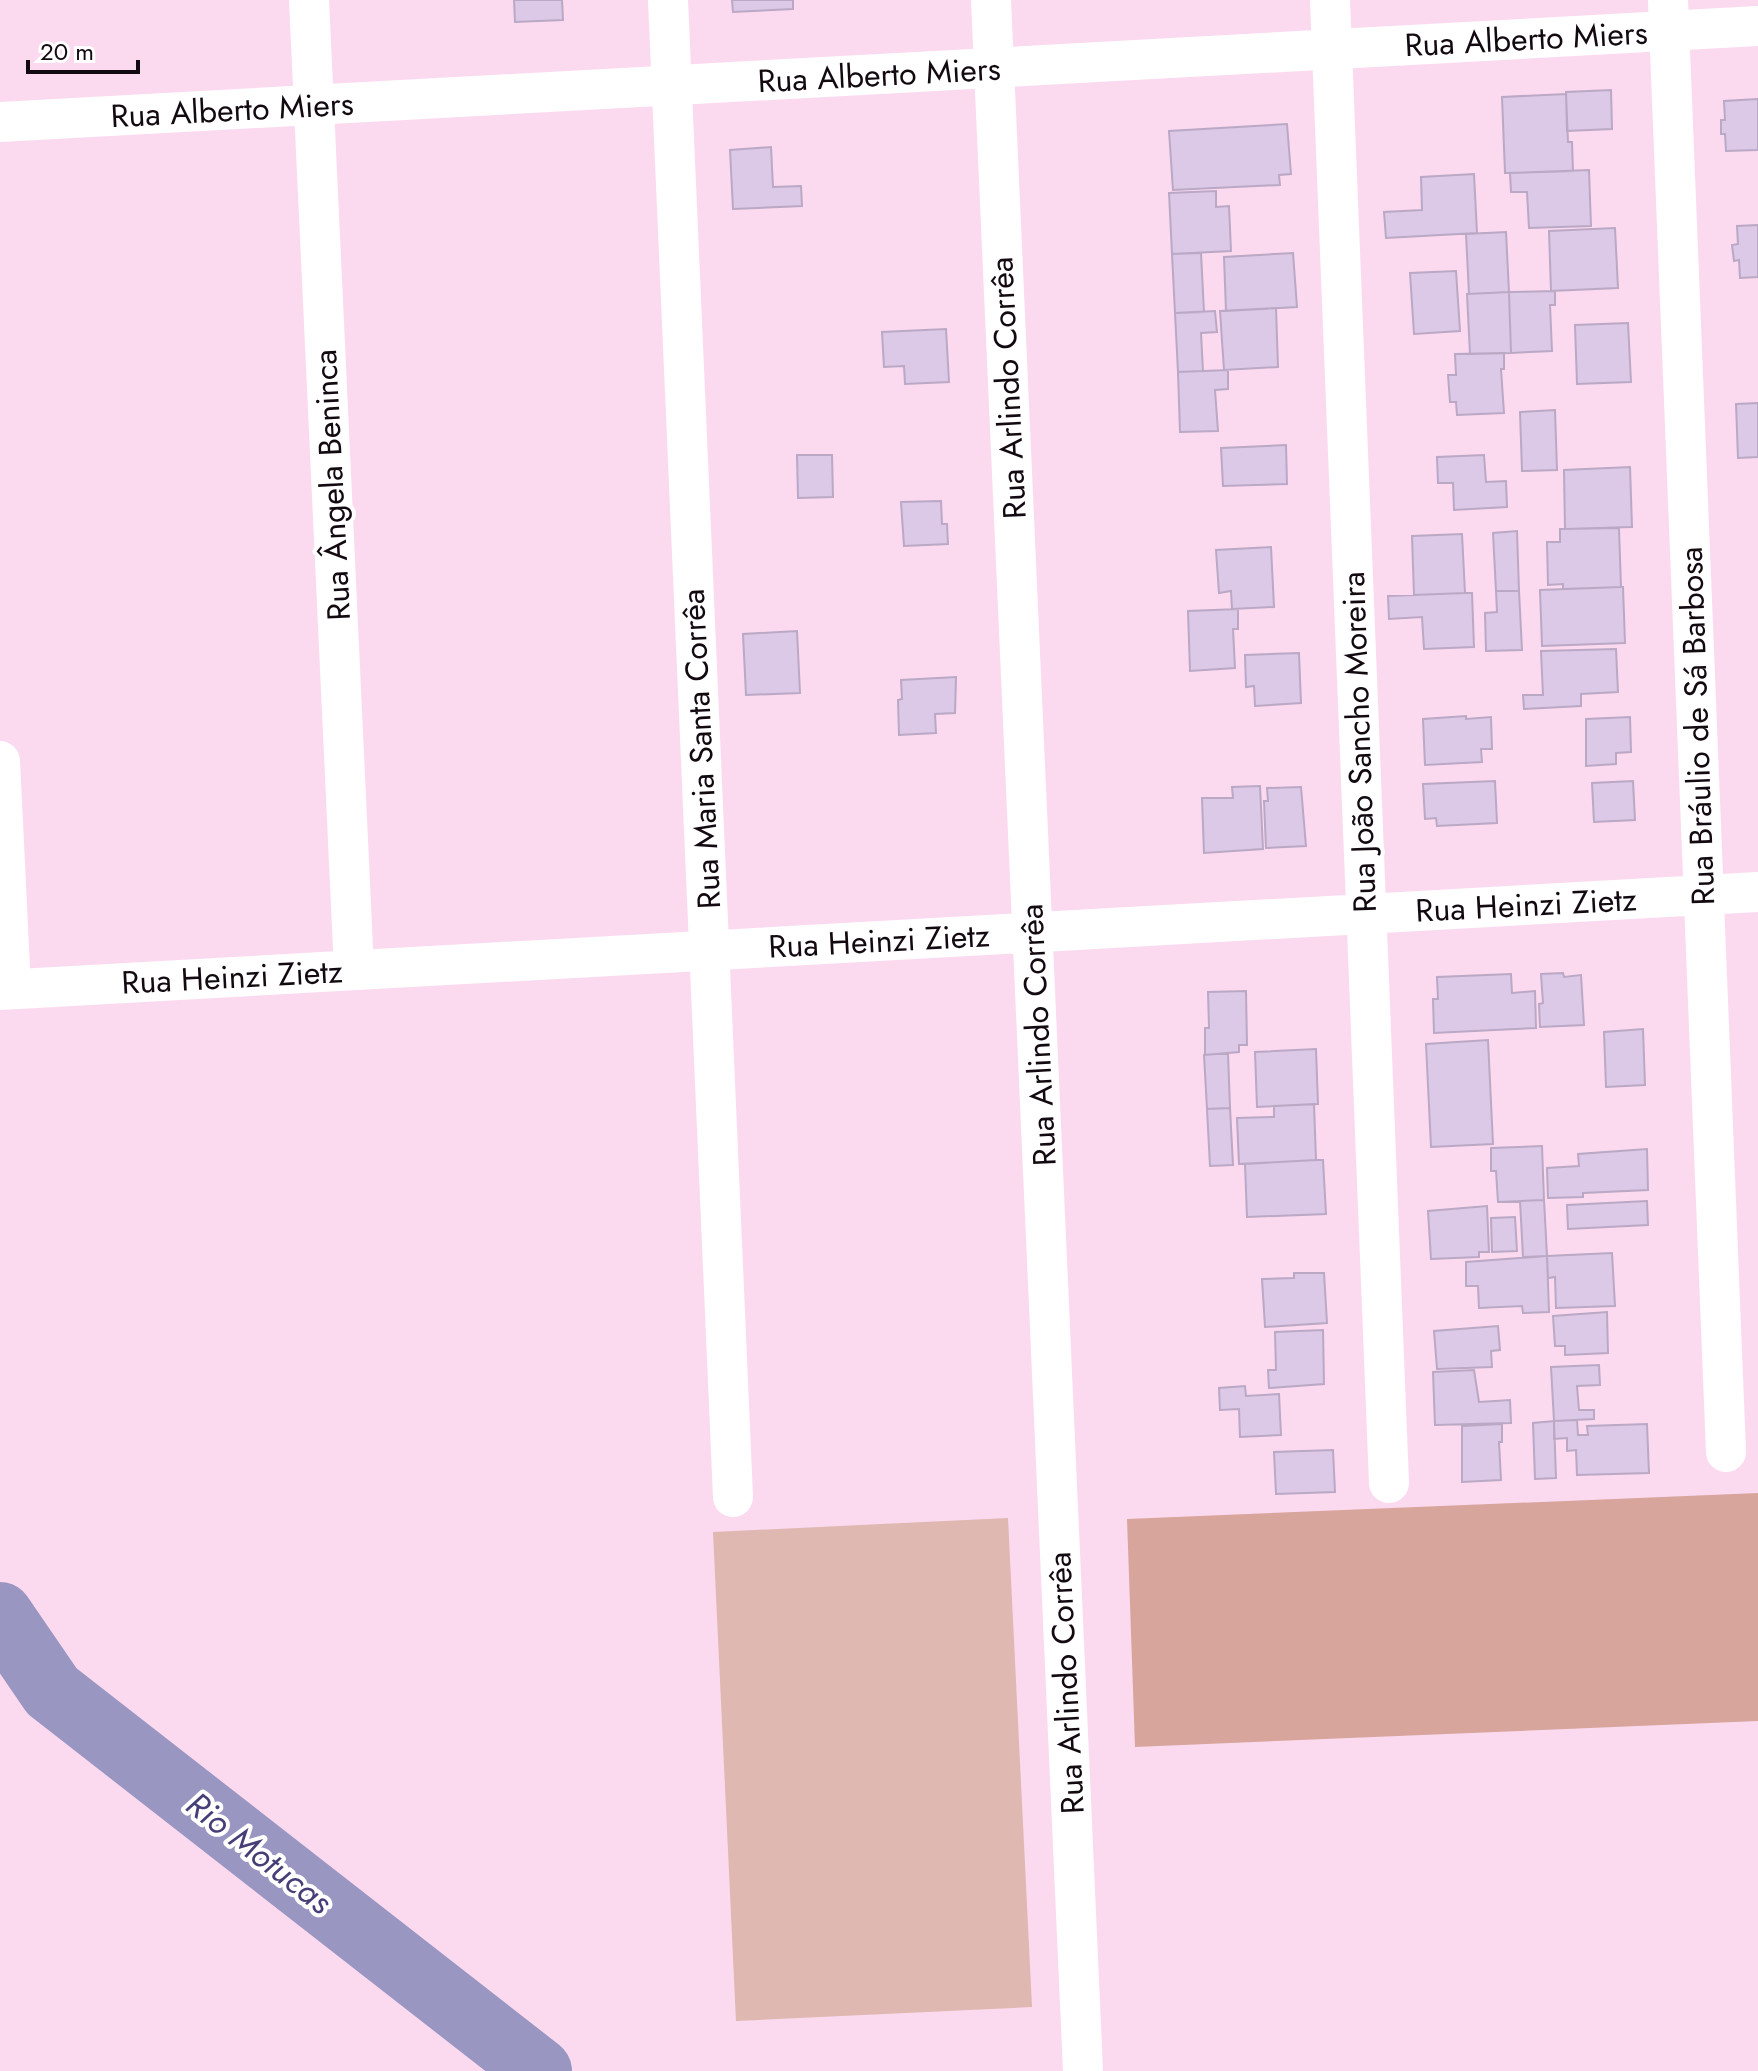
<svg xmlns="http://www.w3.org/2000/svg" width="1758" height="2071" viewBox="0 0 1758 2071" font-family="Jost,sans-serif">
  <rect width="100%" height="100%" fill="#fbdaf0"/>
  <path fill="#dfb8b1" d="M 1008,1518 L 1032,2007 L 736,2021 L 713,1532 Z"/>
  <path fill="#d8a59c" d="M 1758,1493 L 1758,1721 L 1135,1747 L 1127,1519 Z"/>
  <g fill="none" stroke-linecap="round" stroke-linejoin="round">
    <path stroke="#716c8d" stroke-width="11" d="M 0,1651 L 52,1691"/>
    <path stroke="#9996c2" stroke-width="66" d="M 0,1615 L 52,1691 L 539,2071"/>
  </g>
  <path fill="#dcc9e7" stroke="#baa8c5" stroke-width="2" d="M 514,0 L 562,0 L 563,20 L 515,22 Z
    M 732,0 L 793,0 L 793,9 L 733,12 Z
    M 1611,90 L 1612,129 L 1567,131 L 1566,92 Z
    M 1566,94 L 1568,142 L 1572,142 L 1573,171 L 1505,173 L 1502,97 Z
    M 1758,99 L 1758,150 L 1726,151 L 1725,134 L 1721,134 L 1721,120 L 1725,120 L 1724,101 Z
    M 1287,124 L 1291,174 L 1279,175 L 1280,185 L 1173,190 L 1169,131 Z
    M 771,147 L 773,187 L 801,186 L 802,206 L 733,209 L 730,150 Z
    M 1589,170 L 1591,226 L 1529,228 L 1527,192 L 1511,192 L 1510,173 Z
    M 1474,174 L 1477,233 L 1386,238 L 1384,212 L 1422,210 L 1421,177 Z
    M 1216,191 L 1216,207 L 1229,206 L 1231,251 L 1172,254 L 1169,193 Z
    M 1758,225 L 1758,277 L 1740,278 L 1739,260 L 1734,261 L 1732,245 L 1738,244 L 1737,226 Z
    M 1615,228 L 1618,288 L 1551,291 L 1549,231 Z
    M 1506,232 L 1509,292 L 1469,294 L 1466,234 Z
    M 1201,253 L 1204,312 L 1175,313 L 1172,254 Z
    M 1293,253 L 1297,307 L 1226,311 L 1224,257 Z
    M 1456,271 L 1460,331 L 1414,334 L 1410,273 Z
    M 1555,291 L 1555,305 L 1550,305 L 1552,351 L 1511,353 L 1509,292 Z
    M 1509,292 L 1511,353 L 1470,354 L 1467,294 Z
    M 1276,308 L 1278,367 L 1224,370 L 1220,311 Z
    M 1215,311 L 1217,332 L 1201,333 L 1203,371 L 1178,372 L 1175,313 Z
    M 1628,323 L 1631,382 L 1577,384 L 1575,325 Z
    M 946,329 L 949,382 L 905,384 L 904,366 L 884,367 L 882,332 Z
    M 1504,353 L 1504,369 L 1501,369 L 1504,413 L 1457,415 L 1456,402 L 1450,402 L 1448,375 L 1456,375 L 1455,354 Z
    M 1228,370 L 1228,389 L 1215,390 L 1218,431 L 1180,432 L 1178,372 Z
    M 1758,403 L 1758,457 L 1738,458 L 1736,404 Z
    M 1555,410 L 1557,470 L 1522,471 L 1520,412 Z
    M 1286,445 L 1287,484 L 1223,486 L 1221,448 Z
    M 797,455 L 832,455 L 833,497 L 798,498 Z
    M 1484,455 L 1486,482 L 1506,481 L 1507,507 L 1454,510 L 1453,483 L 1438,483 L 1437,457 Z
    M 1630,467 L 1632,527 L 1565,529 L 1564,470 Z
    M 941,501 L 942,524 L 947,524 L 948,544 L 904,546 L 901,502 Z
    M 1619,528 L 1621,587 L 1563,589 L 1563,584 L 1548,585 L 1547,542 L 1560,542 L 1560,529 Z
    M 1517,531 L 1519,591 L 1496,591 L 1493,533 Z
    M 1462,534 L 1465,593 L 1414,595 L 1412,536 Z
    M 1271,547 L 1274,607 L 1232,609 L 1231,591 L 1219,593 L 1216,550 Z
    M 1621,587 L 1623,587 L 1625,643 L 1542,646 L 1540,590 Z
    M 1496,591 L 1519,591 L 1522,650 L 1486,651 L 1485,613 L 1497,612 Z
    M 1465,593 L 1472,593 L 1474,647 L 1424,649 L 1422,617 L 1389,619 L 1388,596 Z
    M 1238,609 L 1238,629 L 1233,629 L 1235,668 L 1190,671 L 1188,611 Z
    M 797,631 L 800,693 L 746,695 L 743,634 Z
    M 1616,649 L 1618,692 L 1581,694 L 1581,706 L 1524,709 L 1523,695 L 1543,695 L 1541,651 Z
    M 1299,653 L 1301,703 L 1255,706 L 1254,686 L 1246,687 L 1245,655 Z
    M 956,677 L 955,713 L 935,714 L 936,733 L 899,735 L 898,700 L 902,699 L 901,680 Z
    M 1466,716 L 1466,719 L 1491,717 L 1492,749 L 1481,749 L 1482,762 L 1425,765 L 1423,719 Z
    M 1630,717 L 1631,752 L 1616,753 L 1616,764 L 1586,766 L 1586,719 Z
    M 1495,781 L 1497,823 L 1437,826 L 1436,818 L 1425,819 L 1423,784 Z
    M 1633,781 L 1635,820 L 1594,822 L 1592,783 Z
    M 1260,786 L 1263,849 L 1204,853 L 1202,798 L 1233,798 L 1232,787 Z
    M 1301,787 L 1306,846 L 1266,848 L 1264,801 L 1268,801 L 1267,788 Z
    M 1563,973 L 1564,977 L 1581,975 L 1584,1025 L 1540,1027 L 1539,1004 L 1543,1003 L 1541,974 Z
    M 1511,974 L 1512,993 L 1535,991 L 1536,1028 L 1434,1033 L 1433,999 L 1438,999 L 1437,977 Z
    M 1246,991 L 1247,1045 L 1239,1045 L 1239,1052 L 1205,1055 L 1205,1028 L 1209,1028 L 1208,992 Z
    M 1643,1029 L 1645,1085 L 1606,1087 L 1604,1032 Z
    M 1488,1040 L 1493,1144 L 1431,1147 L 1426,1044 Z
    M 1316,1049 L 1318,1104 L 1257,1107 L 1255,1052 Z
    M 1228,1053 L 1230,1108 L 1207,1109 L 1204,1055 Z
    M 1314,1104 L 1316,1160 L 1239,1164 L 1237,1118 L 1274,1117 L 1274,1106 Z
    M 1230,1108 L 1233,1165 L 1210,1166 L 1207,1109 Z
    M 1542,1146 L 1544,1200 L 1498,1202 L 1496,1171 L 1491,1171 L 1491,1148 Z
    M 1647,1149 L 1648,1190 L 1583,1193 L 1583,1197 L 1548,1198 L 1547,1168 L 1579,1166 L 1578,1154 Z
    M 1316,1160 L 1323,1160 L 1326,1214 L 1247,1217 L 1245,1164 Z
    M 1544,1200 L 1547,1256 L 1523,1257 L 1520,1201 Z
    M 1647,1201 L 1648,1225 L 1568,1229 L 1567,1205 Z
    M 1487,1206 L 1489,1252 L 1479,1252 L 1479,1257 L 1431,1259 L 1428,1211 Z
    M 1515,1217 L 1517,1251 L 1492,1252 L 1491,1218 Z
    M 1612,1253 L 1615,1306 L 1556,1308 L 1555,1277 L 1548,1278 L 1547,1256 Z
    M 1547,1256 L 1549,1312 L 1523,1313 L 1522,1306 L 1479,1308 L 1478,1286 L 1466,1286 L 1466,1262 Z
    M 1294,1273 L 1324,1273 L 1327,1323 L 1265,1327 L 1262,1279 L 1294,1278 Z
    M 1607,1312 L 1608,1353 L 1565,1355 L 1565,1346 L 1555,1346 L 1553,1316 Z
    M 1498,1326 L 1500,1350 L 1491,1351 L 1492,1367 L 1437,1369 L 1434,1331 Z
    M 1323,1330 L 1324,1384 L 1269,1388 L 1268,1370 L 1276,1370 L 1275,1332 Z
    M 1599,1365 L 1600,1385 L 1577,1386 L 1579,1410 L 1594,1410 L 1594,1419 L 1554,1421 L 1551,1367 Z
    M 1474,1370 L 1479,1402 L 1510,1400 L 1511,1423 L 1435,1425 L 1433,1372 Z
    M 1245,1386 L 1246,1396 L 1279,1394 L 1281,1435 L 1240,1437 L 1239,1409 L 1220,1410 L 1219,1388 Z
    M 1577,1420 L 1578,1435 L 1588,1435 L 1587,1426 L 1647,1424 L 1649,1473 L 1577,1475 L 1576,1450 L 1567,1451 L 1567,1438 L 1554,1439 L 1554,1421 Z
    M 1554,1421 L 1556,1478 L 1535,1479 L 1533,1423 Z
    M 1502,1424 L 1502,1442 L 1499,1442 L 1501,1480 L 1462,1482 L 1462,1426 Z
    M 1333,1450 L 1335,1492 L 1276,1494 L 1274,1452 Z"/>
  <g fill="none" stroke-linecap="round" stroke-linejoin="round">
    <path stroke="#fff" stroke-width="40" d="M 309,0 L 354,970
      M 668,0 L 733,1497
      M 991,0 L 1083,2071
      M 1330,0 L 1389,1483
      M 1668,0 L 1726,1452
      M 0,122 L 1758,26
      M 0,761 L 11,989
      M 0,990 L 1758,892"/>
  </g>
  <g text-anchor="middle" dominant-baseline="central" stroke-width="8" stroke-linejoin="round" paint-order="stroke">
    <g font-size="32" fill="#130910" stroke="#fff">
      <text transform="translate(1526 39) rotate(-3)">Rua Alberto Miers</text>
      <text transform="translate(879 75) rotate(-3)">Rua Alberto Miers</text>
      <text transform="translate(232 110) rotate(-3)">Rua Alberto Miers</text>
      <text transform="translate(1008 388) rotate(-93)">Rua Arlindo Corrêa</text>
      <text transform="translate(332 485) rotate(-93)">Rua Ângela Beninca</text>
      <text transform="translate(1697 726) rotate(-92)">Rua Bráulio de Sá Barbosa</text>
      <text transform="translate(1359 742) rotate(-92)">Rua João Sancho Moreira</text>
      <text transform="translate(701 749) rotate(-93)">Rua Maria Santa Corrêa</text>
      <text transform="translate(1526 905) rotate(-3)">Rua Heinzi Zietz</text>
      <text transform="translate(879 941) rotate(-3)">Rua Heinzi Zietz</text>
      <text transform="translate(232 977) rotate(-3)">Rua Heinzi Zietz</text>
      <text transform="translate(1038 1035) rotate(-93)">Rua Arlindo Corrêa</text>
      <text transform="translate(1066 1683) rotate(-93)">Rua Arlindo Corrêa</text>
    </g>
    <g font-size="34" font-style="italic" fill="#463f77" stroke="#fff">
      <text transform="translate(259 1853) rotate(38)">Rio Motucas</text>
    </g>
  </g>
  <path d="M28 60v12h110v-12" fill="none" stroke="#130910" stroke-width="4"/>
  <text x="40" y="60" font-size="24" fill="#130910" stroke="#ffffff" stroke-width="6" paint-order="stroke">20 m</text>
</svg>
